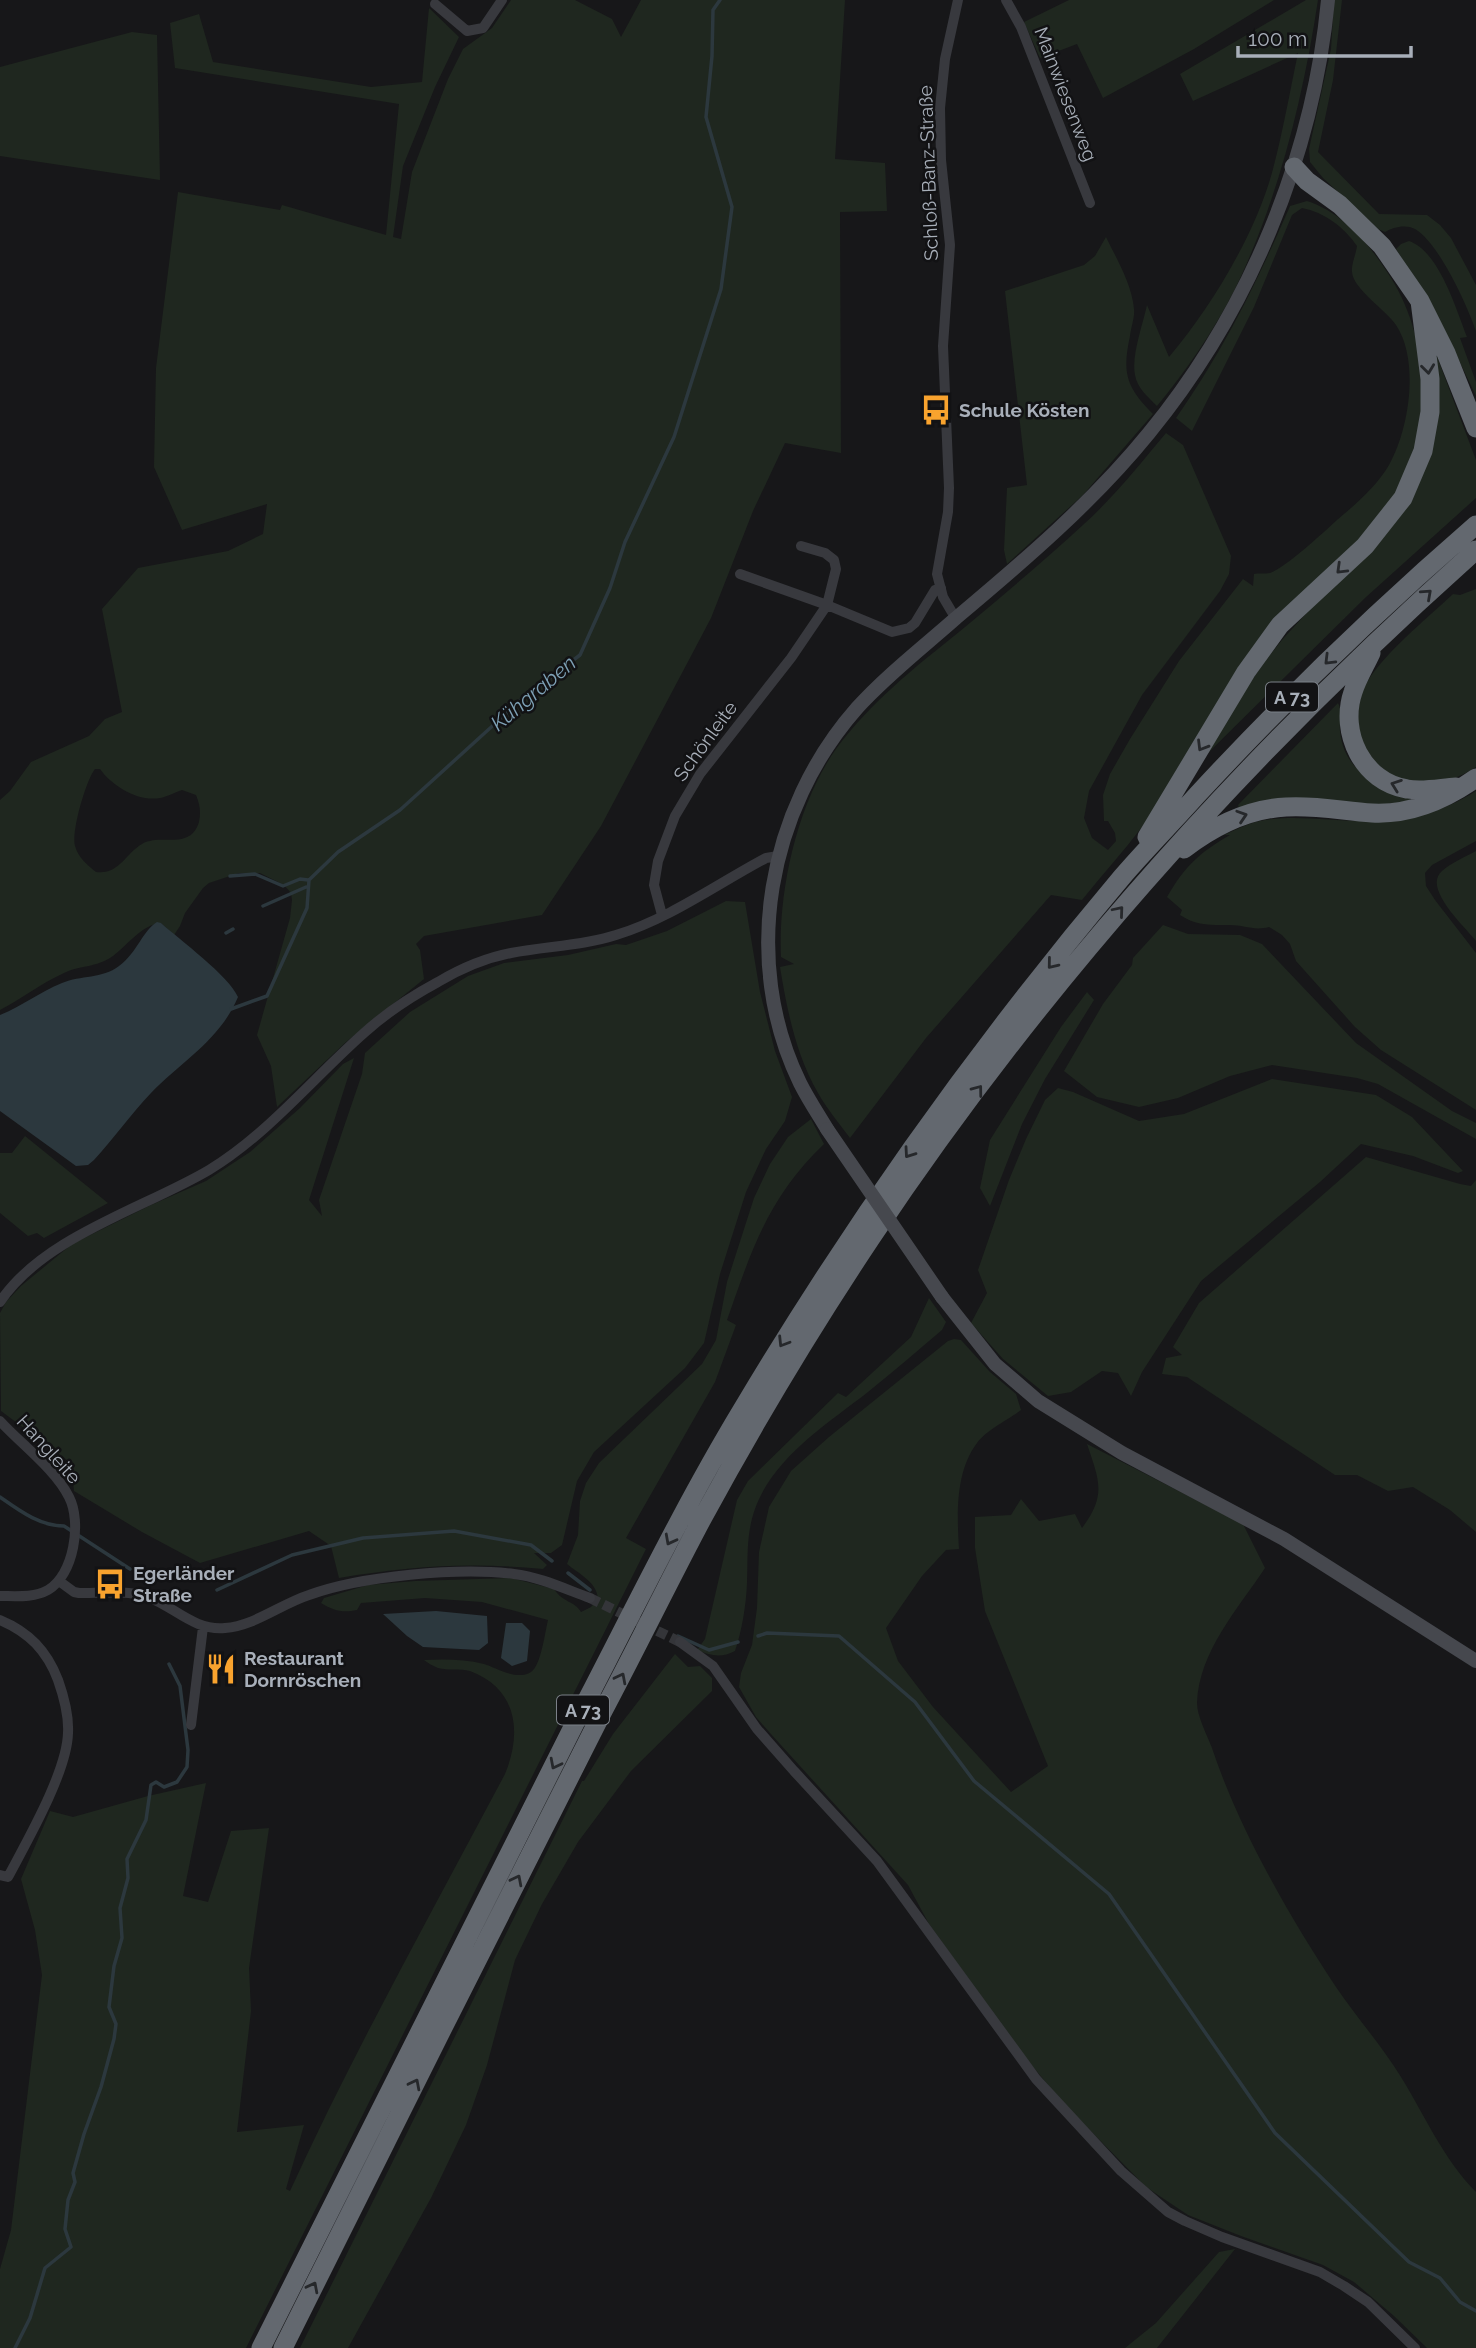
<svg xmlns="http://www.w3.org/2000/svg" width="1476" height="2348" viewBox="0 0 1476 2348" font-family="Raleway,sans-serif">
  <rect width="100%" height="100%" fill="#171719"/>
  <path fill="#1f271f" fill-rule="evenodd" d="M 511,0 L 575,0 L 612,19 L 621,37 L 641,0 L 845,0 L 835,159 L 885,163 L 887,211 L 840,212 L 841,453 L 785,443 L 753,511 L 711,618 L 691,656 L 601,826 L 542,915 L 424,936 L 416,944 L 420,950 L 424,979 L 346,1042 L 277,1107 L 271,1066 L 257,1035 L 290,918 L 292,900 L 291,893 L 284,885 L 260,873 L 239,873 L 209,883 L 203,888 L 185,913 L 180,926 L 174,935 L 161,923 C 141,925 128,945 113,956 C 97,968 78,965 62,974 C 40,984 21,999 0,1010 L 0,800 L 10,791 L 31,762 L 89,736 L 105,719 L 122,712 L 102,609 L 138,568 L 228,551 L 263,534 L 267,504 L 182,530 L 154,467 L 156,368 L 178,192 L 280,210 L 282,205 L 386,235 L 399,104 L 175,68 L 170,23 L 199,14 L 213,62 L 371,87 L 422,82 L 429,8 L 459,37 L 435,87 L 403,166 L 393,237 L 401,239 L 412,172 L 448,79 L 463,49 L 492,28 ZM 95,769 L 100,769 C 112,786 138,802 160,798 C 167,797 175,792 182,790 L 196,795 C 200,805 201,812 199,822 C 190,851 161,833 142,844 C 125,854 119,875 96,872 C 87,865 78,857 75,846 C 71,832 86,780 95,769 Z
    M 1069,0 L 1274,0 L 1194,49 L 1103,98 L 1077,44 L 1040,58 L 1024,22 Z
    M 1306,0 L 1318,0 C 1303,99 1278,201 1234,291 C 1213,332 1186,371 1157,406 C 1149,398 1137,388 1135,375 C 1131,356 1143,324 1147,305 L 1169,357 C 1212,306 1256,233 1273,169 C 1283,131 1290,91 1298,53 L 1193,101 L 1180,74 Z
    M 1334,0 L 1342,0 L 1333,80 L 1318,152 L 1379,214 L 1427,215 L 1440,225 L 1451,238 L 1476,285 L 1476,331 C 1467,305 1439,243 1415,229 C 1406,224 1393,227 1385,232 L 1378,229 L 1323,178 L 1310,162 L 1309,149 L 1331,49 Z
    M 132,32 L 157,35 L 160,180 L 0,156 L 0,67 Z
    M 1307,201 C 1344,213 1371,246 1391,278 C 1426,334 1432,410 1407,471 C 1390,514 1352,544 1325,580 C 1264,662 1205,746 1142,827 C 1123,852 1102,875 1082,900 L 1051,895 L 926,1038 L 850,1138 C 839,1123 827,1109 818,1093 C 796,1055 787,1010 780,967 L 794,964 L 781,957 C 778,891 797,804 836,749 C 871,702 914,668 959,632 C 1001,597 1044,561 1084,524 C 1114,497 1140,464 1166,433 L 1183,445 L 1231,556 L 1229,574 L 1220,591 L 1142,695 L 1089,791 L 1084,818 L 1092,838 L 1108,850 L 1116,841 L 1115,833 L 1108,821 L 1104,821 L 1103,795 L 1110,774 L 1130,739 L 1179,661 L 1243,579 L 1253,586 L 1254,574 C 1258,573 1265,574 1270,573 C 1285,568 1324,532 1337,520 C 1356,504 1376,487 1389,465 C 1409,430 1420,361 1396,325 C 1386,310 1353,289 1352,272 C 1351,265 1356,254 1357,246 C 1345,228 1324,212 1302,208 L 1292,215 L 1254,307 L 1192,431 L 1176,418 C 1225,348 1256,284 1290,206 Z
    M 1106,237 C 1116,258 1132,284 1134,309 C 1135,317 1131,327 1130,336 C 1122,373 1126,387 1153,414 L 1083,495 L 1007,564 L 1004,550 L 1007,488 L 1027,485 L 1005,291 L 1084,265 L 1095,256 Z
    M 1409,241 C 1439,251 1456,309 1467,337 L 1460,338 L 1476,382 L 1476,396 L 1442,325 L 1396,249 L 1401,244 Z
    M 1436,354 L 1476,460 L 1476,498 L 1365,598 L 1205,756 L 1255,674 L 1282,640 L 1405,505 Z
    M 1476,589 L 1476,767 C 1419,806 1341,769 1361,696 C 1369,665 1429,617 1453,594 L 1460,595 Z
    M 1338,703 C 1343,712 1339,721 1340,731 C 1344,772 1376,783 1409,798 L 1411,801 L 1379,805 L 1239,808 L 1238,805 Z
    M 1476,791 L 1476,841 L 1432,865 L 1425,873 L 1426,886 L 1435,900 L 1476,953 L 1476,1110 L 1381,1050 L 1355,1027 L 1296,961 L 1290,944 L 1282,935 L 1269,927 C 1254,931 1244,925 1230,925 C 1211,925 1196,926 1180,915 L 1182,910 L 1167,897 C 1185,866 1199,853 1230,835 L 1224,835 C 1237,829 1251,822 1265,820 C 1297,815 1330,821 1363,821 C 1403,821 1442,813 1476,791 Z
    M 1476,851 L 1476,941 C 1465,927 1422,888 1442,871 C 1451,863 1465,857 1476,851 Z
    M 726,901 L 745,902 L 760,992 L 775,1051 L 792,1097 L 785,1121 L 766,1149 L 746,1192 L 720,1274 L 704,1343 L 685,1368 L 594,1452 L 577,1481 L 562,1545 L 551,1553 L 534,1553 L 547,1565 L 543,1569 C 470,1562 411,1566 339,1578 L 331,1546 L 309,1531 L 200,1563 L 142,1532 L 74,1491 L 71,1463 L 1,1411 L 0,1313 L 6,1302 L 21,1286 L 72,1244 L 151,1205 L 206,1181 L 250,1152 L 300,1108 L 343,1064 L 354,1058 L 309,1200 L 322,1216 L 319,1200 L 362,1074 L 365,1053 L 410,1012 L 468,976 L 504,963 L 568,955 L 616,944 L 626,945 L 667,931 Z
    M 1163,925 L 1188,934 L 1240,935 L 1262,944 L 1356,1043 L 1452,1111 L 1476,1123 L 1476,1139 L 1378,1084 L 1357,1078 L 1272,1065 L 1230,1076 L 1178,1098 L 1139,1107 L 1097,1097 L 1064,1071 L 1103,1004 L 1132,965 L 1133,958 Z
    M 1087,992 L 1094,1000 L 1045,1079 L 1022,1124 L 990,1206 L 980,1188 L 990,1140 L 1061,1027 Z
    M 1272,1079 L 1376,1095 L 1412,1117 L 1463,1171 L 1458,1173 L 1413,1156 L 1361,1144 L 1320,1182 L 1201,1281 L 1142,1372 L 1131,1396 L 1118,1373 L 1102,1371 L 1071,1392 L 1048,1396 L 1003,1359 L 971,1323 L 987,1293 L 978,1270 L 1009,1180 L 1026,1139 L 1045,1100 L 1058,1088 L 1073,1092 L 1139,1121 L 1184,1114 Z
    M 811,1119 L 824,1144 C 768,1198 752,1249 727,1320 L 736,1325 L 715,1382 L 626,1538 L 646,1549 L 246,2348 L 0,2348 L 0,2269 L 11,2230 L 42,1975 L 35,1930 L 21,1879 L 50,1811 L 73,1817 L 148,1796 L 206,1783 L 183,1896 L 208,1902 L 231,1831 L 269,1828 L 249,1968 L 251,2011 L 237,2132 L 304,2125 L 286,2189 L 290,2191 C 355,2049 432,1912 505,1774 C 522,1733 518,1689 470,1671 C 460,1668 448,1671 438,1668 C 433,1666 428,1663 424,1660 C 444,1659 464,1659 484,1664 C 497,1668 517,1681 531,1672 C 541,1666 545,1632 548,1620 L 482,1602 L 425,1598 L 361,1603 L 357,1610 C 343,1613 334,1611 321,1603 L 324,1598 L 368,1585 L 415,1581 L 511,1578 L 554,1589 C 563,1603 575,1601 581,1612 L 591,1607 L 598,1599 C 597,1582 579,1574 567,1564 L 578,1535 L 580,1501 L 586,1483 L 599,1463 L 702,1364 L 716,1340 L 727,1282 L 754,1198 L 770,1164 L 788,1137 Z
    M 25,1136 L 108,1203 L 44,1238 L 37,1233 L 28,1236 L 0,1213 L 0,1153 L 12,1153 Z
    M 1366,1157 L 1460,1184 L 1471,1186 L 1476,1180 L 1476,1532 L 1450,1510 L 1413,1487 L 1388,1491 L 1357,1475 L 1335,1475 L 1187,1377 L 1162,1374 L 1166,1358 L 1182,1355 L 1173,1347 L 1199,1303 Z
    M 929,1298 L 946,1322 L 942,1330 C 917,1351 893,1372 868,1392 C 827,1424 773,1458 755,1509 C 746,1534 748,1557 747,1583 C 746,1606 742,1630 735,1651 C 721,1658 712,1656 697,1650 L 705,1639 L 737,1500 L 748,1481 L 838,1393 L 846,1397 L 911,1337 Z
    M 954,1339 L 961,1340 L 990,1372 L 1016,1394 L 1021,1410 C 1009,1419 985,1431 977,1443 C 955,1472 957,1515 959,1549 L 946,1550 L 922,1576 L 886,1628 L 898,1661 L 933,1707 L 1011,1792 L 1048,1766 L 985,1611 L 975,1548 L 975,1517 L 1011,1515 L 1021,1499 L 1039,1521 L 1075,1514 L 1082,1528 C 1107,1495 1099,1480 1087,1444 L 1243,1524 L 1265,1568 C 1238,1609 1199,1651 1197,1703 C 1197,1716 1207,1735 1212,1748 C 1238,1827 1290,1918 1336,1987 C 1357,2018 1382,2046 1401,2077 C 1425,2116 1444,2160 1476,2192 L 1476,2348 L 1427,2348 L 1394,2316 L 1354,2282 L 1323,2265 L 1241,2236 L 1188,2215 L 1146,2187 L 1065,2105 L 1023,2055 L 929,1924 L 908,1885 L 770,1733 L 756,1717 L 739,1687 L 741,1673 L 752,1645 L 757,1608 L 759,1552 L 769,1507 L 791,1471 L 829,1437 L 948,1341 Z
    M 675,1654 L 688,1667 L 700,1666 L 712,1678 L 712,1691 L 631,1771 L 578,1842 L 542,1904 L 515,1960 L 487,2065 L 466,2125 L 431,2198 L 348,2348 L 300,2348 L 582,1781 L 584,1781 L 613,1734 Z
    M 1235,2249 L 1157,2348 L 1125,2348 L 1156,2323 L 1219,2252 Z"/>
  <path fill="#2c383e" d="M 157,922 L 161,923 C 180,940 229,976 238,997 C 220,1040 182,1061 151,1093 C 131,1114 114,1138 94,1160 L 88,1165 L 76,1166 L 0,1111 L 0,1015 C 22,1006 40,992 62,983 C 81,975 102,979 119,966 C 137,953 143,930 157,922 Z
    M 436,1611 L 487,1616 L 488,1643 L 479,1650 L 423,1647 L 407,1636 L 383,1614 Z
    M 506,1623 L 522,1623 L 530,1631 L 527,1661 L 512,1666 L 501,1658 Z"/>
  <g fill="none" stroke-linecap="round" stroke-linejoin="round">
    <path stroke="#2c383e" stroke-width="3.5" d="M 230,876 L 255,874 L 283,886 L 300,879 L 308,880
      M 263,906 L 306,887
      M 226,933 L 233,929
      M 231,1009 L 267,996 L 307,908 L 309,880 L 338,852 L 400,810 L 521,700 L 580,655 L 610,588 L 625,542 L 674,437 L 721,289 L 732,207 L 706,117 L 712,56 L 713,10 L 720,0
      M 0,1497 C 20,1511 40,1526 64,1526 L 130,1569
      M 568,1573 L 590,1590
      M 217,1590 L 292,1555 L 363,1538 L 454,1531 L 531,1545 L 552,1561
      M 678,1636 L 709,1650 L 738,1642
      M 758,1636 L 767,1633 L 839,1636 L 915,1702 L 974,1781 L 1109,1894 L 1275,2133 L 1409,2262 L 1440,2278 L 1460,2302 L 1476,2311
      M 15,2348 L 30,2318 L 45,2268 L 71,2247 L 65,2229 L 68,2200 L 75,2182 L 73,2173 L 84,2134 L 101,2087 L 114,2039 L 116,2024 L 109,2007 L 114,1966 L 122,1938 L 120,1908 L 128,1878 L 127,1859 L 146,1820 L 151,1785 L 156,1782 L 164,1787 L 177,1782 L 187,1767 L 188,1750 L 180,1686 L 169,1664"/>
    <path stroke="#343539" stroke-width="10" stroke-dasharray="10 5" stroke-linecap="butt" d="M 590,1598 L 680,1642"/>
    <path stroke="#38393e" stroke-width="10" d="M 1006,0 L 1021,27 L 1090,203
      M 435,4 L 467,31 L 483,28 L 502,0
      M 740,574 L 827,605 L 892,632 L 909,628 L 915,623 L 935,590 L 941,588
      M 956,619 L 943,597 L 937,574 L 948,512 L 949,488 L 943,346 L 950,245 L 941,160 L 940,108 L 945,59 L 958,0
      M 662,915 L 654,885 L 658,861 L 675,816 L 700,774 L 791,658 L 827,605 L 836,569 L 834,560 L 825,553 L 801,546
      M 0,1302 C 43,1237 145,1208 209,1170 C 268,1134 312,1079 364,1033 C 385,1014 412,996 438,982 C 460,969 485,958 511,953 C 546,946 582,946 616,935 C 669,919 717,884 766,858 L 778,856
      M 0,1421 C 21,1444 55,1469 69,1497 C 82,1522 74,1575 48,1590 C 34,1598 15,1596 0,1596
      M 59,1581 L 74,1592 L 79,1593 C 101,1593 126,1590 148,1597 C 175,1607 194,1631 225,1628 C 254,1626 281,1604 309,1595 C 361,1576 459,1567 514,1574 C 540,1577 565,1589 590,1598
      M 0,1620 C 29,1632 47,1651 58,1680 C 64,1697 69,1715 68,1733 C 67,1772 27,1841 8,1877 L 0,1875
      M 680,1642 L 713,1666 L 757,1729 L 794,1771 L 877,1861 L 1036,2079 L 1121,2171 L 1168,2212 L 1185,2221 L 1222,2237 L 1320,2272 L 1344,2286 L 1368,2302 L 1415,2348
      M 191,1725 L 203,1627"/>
    <path stroke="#46484e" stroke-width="14" d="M 827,1129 C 818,1114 808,1099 800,1083 C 740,960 768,809 857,708 C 887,675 922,648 956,618 C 1024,561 1093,502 1149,433 C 1249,311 1313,157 1328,0
      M 942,1297 L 995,1364 L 1038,1401 L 1122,1453 L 1284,1539 L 1476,1661"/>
    <path stroke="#63686f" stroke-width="19" d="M 1294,167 L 1307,181 L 1340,205 L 1382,246 L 1420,301 L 1446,353 L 1476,428
      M 1371,653 C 1365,666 1357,679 1353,692 C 1339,733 1363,782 1407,789 C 1423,792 1440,788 1456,787
      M 1147,837 L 1246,672 L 1280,625 L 1365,546 L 1403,498 L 1423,451 L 1430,412 L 1430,379 L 1420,301
      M 1184,849 C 1214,826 1247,809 1286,807 C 1315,805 1343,811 1372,813 C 1410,815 1445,800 1476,778
      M 261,2348 C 366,2140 469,1931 575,1723 C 630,1618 681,1511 742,1410 C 854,1222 981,1044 1122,877 C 1146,849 1172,823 1197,795 C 1285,700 1378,610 1476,525
      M 283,2348 C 389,2136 494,1924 602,1713 C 636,1649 668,1583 702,1519 C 754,1423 811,1328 871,1238 C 1041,983 1247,754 1476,550"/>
    <path stroke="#46484e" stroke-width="14" d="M 827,1129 L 942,1297"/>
  </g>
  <defs><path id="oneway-chevron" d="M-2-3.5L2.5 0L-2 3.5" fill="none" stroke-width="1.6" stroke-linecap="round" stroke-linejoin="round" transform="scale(1.75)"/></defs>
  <g stroke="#26282b">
    <use href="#oneway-chevron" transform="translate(1428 369) rotate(83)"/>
    <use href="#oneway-chevron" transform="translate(1341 569) rotate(136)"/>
    <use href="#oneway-chevron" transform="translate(1427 594) rotate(-42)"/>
    <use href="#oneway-chevron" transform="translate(1329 660) rotate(135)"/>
    <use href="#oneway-chevron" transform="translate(1202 746) rotate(121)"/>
    <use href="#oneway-chevron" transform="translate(1396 785) rotate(-160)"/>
    <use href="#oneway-chevron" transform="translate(1242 816) rotate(-18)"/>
    <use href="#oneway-chevron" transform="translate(1119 911) rotate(-50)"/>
    <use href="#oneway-chevron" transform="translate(1052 964) rotate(129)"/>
    <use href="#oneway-chevron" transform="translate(978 1090) rotate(-53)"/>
    <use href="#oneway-chevron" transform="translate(909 1153) rotate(125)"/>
    <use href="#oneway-chevron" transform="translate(783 1342) rotate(122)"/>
    <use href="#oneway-chevron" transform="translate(670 1540) rotate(118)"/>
    <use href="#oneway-chevron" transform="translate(621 1678) rotate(-63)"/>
    <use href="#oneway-chevron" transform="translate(555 1764) rotate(117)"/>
    <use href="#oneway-chevron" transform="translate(517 1880) rotate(-63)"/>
    <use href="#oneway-chevron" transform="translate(415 2084) rotate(-63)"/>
    <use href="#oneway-chevron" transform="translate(313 2287) rotate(-63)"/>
  </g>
  <defs>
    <g id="bus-bare" transform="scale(2.415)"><path d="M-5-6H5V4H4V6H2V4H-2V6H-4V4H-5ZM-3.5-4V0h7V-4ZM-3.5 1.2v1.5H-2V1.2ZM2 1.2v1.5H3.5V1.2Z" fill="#f9a32e" stroke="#121214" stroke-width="2.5" paint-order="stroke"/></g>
    <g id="restaurant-bare" transform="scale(2.415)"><path d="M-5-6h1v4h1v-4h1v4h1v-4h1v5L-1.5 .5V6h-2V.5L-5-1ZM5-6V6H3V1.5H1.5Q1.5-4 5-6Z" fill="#f9a32e" stroke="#121214" stroke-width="2.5" paint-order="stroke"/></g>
  </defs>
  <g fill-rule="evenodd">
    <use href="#bus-bare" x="936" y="410"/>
    <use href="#bus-bare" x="110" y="1584"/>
    <use href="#restaurant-bare" x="221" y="1669"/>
  </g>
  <g text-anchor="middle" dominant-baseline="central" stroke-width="5" stroke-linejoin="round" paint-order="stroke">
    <g fill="#121214" stroke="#7b8088" stroke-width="2">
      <rect x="1266" y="682.5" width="52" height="29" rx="5"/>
      <rect x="557" y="1695.5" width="52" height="29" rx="5"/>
    </g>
    <g font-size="18" font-weight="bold" fill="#a8afb9">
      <text x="1292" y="697">A 73</text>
      <text x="583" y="1710">A 73</text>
    </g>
    <g font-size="19" fill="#a8afb9" stroke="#121214">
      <text transform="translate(1066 94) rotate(69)">Mainwiesenweg</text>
      <text transform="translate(928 173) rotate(-92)">Schloß-Banz-Straße</text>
      <text transform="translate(705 741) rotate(-54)">Schönleite</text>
      <text transform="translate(49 1449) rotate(48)">Hangleite</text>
    </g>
    <g font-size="19" font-weight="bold" fill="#a8afb9" stroke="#121214" text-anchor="start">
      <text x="959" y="410">Schule Kösten</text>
      <text x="133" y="1573">Egerländer<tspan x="133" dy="22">Straße</tspan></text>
      <text x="244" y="1658">Restaurant<tspan x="244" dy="22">Dornröschen</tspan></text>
    </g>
    <g font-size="21" font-style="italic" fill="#7ea1b6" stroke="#121214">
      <text transform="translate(533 693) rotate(-40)">Kühgraben</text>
    </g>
  </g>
  <path d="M1238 46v10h173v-10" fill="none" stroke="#a8afb9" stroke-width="3.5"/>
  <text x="1248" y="46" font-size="21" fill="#a8afb9" stroke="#121214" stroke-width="5" paint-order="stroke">100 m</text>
</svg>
